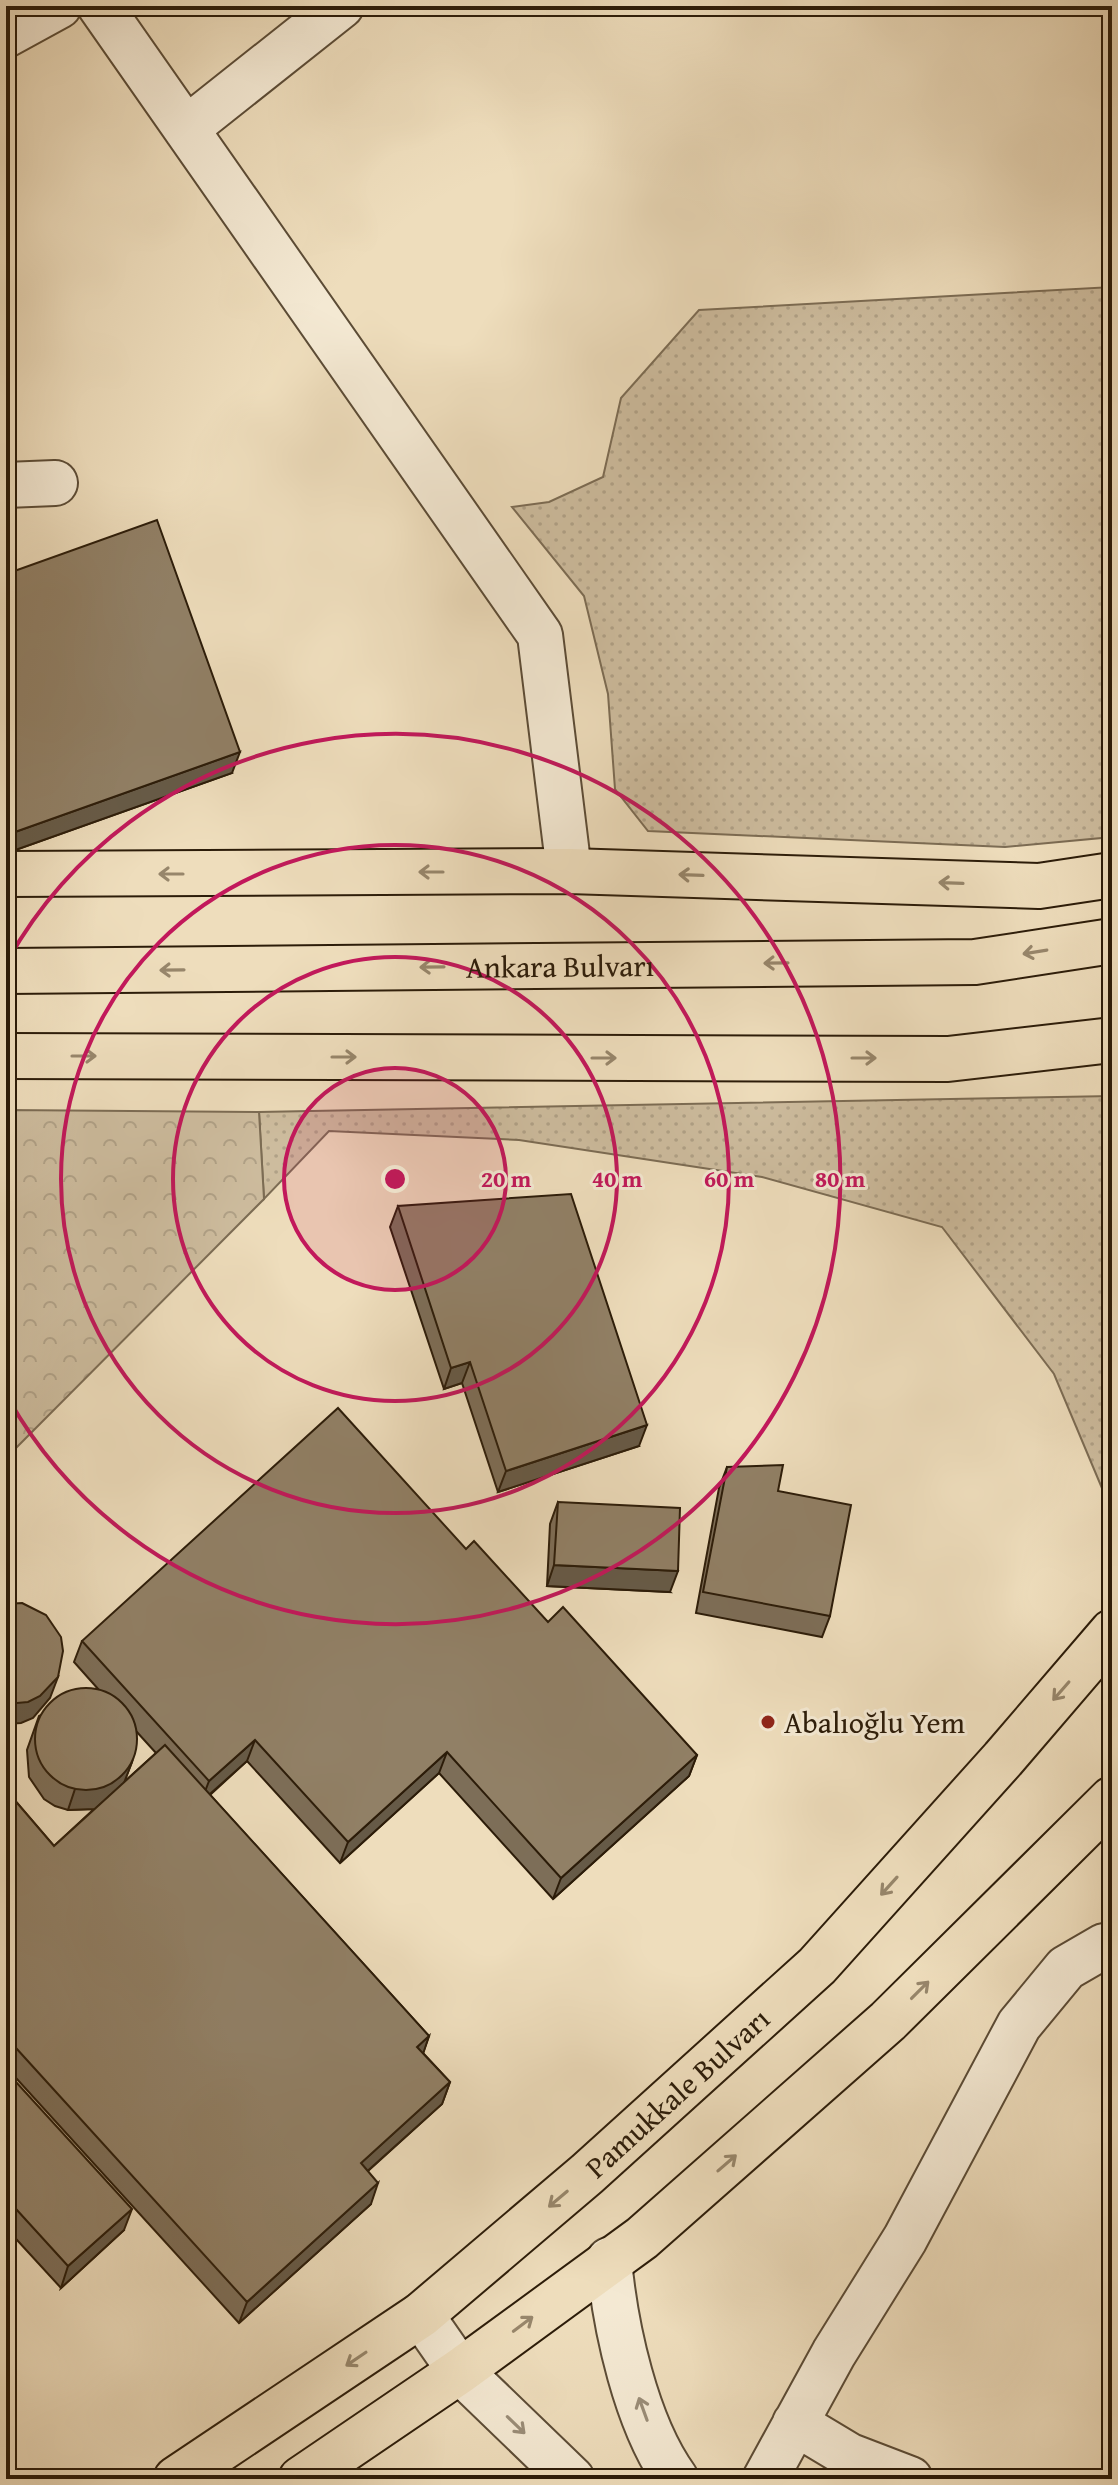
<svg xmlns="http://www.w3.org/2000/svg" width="1118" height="2485" viewBox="0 0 1118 2485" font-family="'Gentium Book Plus',serif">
  <defs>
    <pattern id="grass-dots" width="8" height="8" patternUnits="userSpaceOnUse" patternTransform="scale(2)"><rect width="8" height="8" fill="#cdbc9e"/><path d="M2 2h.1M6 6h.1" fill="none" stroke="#b0a187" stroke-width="1.8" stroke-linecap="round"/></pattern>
    <pattern id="forest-crowns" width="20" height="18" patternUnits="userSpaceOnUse" patternTransform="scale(2)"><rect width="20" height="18" fill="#cdbc9e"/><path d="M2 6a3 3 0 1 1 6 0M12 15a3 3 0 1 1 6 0" fill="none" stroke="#b0a187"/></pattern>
  </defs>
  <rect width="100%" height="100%" fill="#eeddbc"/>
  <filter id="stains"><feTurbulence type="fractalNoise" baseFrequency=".0025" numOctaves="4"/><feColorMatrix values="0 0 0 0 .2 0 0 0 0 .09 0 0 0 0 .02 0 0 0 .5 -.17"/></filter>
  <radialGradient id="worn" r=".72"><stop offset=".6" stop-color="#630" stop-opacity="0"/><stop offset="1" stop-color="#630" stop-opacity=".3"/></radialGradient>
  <path fill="url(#grass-dots)" stroke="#7c6c54" stroke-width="2" d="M 1112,287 L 1112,837 L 1005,847 L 648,831 L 615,789 L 608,694 L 584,596 L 512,507 L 549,502 L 603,477 L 621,398 L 699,310 Z
    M 1112,1096 L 1112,1512 L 1054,1374 L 942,1227 L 762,1177 L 519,1140 L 329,1131 L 264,1199 L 259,1112 Z"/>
  <path fill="url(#forest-crowns)" stroke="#7c6c54" stroke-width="2" d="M 6,1110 L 259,1112 L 264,1199 L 6,1458 Z"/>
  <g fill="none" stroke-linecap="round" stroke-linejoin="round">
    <g stroke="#5c4c36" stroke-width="48">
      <path id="minor" d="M 100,6 L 540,635 L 569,871
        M 6,35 L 59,6
        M 186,129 L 341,6
        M 6,485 L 55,483
        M 609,2260 C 615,2327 636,2424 676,2479
        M 421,2315 L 460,2371 L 572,2479
        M 795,2423 L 850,2456 L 910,2479
        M 765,2479 L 834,2353 L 905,2239 L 1019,2025 L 1066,1968 L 1104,1946 L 1112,1945"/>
    </g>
    <g stroke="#2c1c09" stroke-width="48">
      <g id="major">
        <path d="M 6,874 L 569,871 L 1039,886 L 1112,875"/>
        <path id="s1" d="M 6,971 L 975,962 L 1112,941"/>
        <path d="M 6,1056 L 948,1059 L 1112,1040"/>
        <path id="s2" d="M 176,2479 L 421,2315 L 587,2174 L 817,1966 L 1003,1759 L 1112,1632"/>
        <path d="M 301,2479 L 460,2371 L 642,2238 L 888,2021 L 1112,1799"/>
      </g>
    </g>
    <use href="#minor" stroke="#f4e9d3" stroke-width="44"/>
    <use href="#major" stroke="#eeddbc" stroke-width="44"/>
  </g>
  <path fill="#7d6e58" stroke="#2c1c09" stroke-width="2" fill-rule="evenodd" d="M 6,574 L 232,773 L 7,853 L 6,849 Z
    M 398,1206 L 639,1446 L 498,1492 L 462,1383 L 444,1389 L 390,1227 Z
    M 727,1467 L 778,1491 L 830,1616 L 822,1637 L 696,1613 L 719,1488 Z
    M 558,1502 L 670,1592 L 547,1586 L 550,1524 Z
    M 466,1549 L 697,1755 L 689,1776 L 553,1899 L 439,1773 L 340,1863 L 247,1761 L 210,1795 L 429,2036 L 423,2053 L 450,2082 L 442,2104 L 368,2171 L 371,2204 L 239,2323 L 6,2067 L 6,1790 L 54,1846 L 94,1809 L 68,1810 L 55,1806 L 44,1799 L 29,1777 L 27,1750 L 39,1716 L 99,1690 L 74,1662 L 82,1641 ZM 136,1731 L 156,1753 L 124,1782 L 132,1762 Z
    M 6,2071 L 124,2230 L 61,2288 L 6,2228 Z"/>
  <path fill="#665a47" stroke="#2c1c09" stroke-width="2" d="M 240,752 L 232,773 L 7,853 L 15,832 Z
    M 470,1362 L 462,1383 L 444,1389 L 451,1368 Z
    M 647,1425 L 639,1446 L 498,1492 L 506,1471 Z
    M 554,1565 L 678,1571 L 670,1592 L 547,1586 Z
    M 58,1677 L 50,1698 L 33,1718 L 21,1723 L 6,1724 L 6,1704 Z
    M 255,1740 L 247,1761 L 201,1802 L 209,1781 Z
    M 447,1752 L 439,1773 L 340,1863 L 348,1842 Z
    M 697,1755 L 689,1776 L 553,1899 L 561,1878 Z
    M 132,1762 L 124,1783 L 95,1809 L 68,1810 L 75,1789 Z
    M 429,2036 L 422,2057 L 417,2047 Z
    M 450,2082 L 442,2104 L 353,2184 L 361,2163 Z
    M 378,2183 L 371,2204 L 239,2323 L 247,2302 Z
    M 132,2209 L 124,2230 L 61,2288 L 68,2266 Z"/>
  <path fill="#918066" stroke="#2c1c09" stroke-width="2" d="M 157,520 L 240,752 L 15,832 L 6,806 L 6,574 Z
    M 571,1194 L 647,1425 L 506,1471 L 470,1362 L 451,1368 L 398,1206 Z
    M 338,1408 L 466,1549 L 474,1541 L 548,1622 L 563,1607 L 697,1755 L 561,1878 L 447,1752 L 348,1842 L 255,1740 L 209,1781 L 82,1641 Z
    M 783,1465 L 778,1491 L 851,1505 L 830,1616 L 703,1592 L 727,1467 Z
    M 558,1502 L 680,1508 L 678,1571 L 554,1565 Z
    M 22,1603 L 46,1615 L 61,1637 L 63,1651 L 58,1677 L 40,1696 L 28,1702 L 6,1704 L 6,1604 Z
    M35 1739a51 51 0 1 1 102 0a51 51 0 1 1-102 0Z
    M 165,1745 L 429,2036 L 417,2047 L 450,2082 L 361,2163 L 378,2183 L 247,2302 L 6,2037 L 6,1790 L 54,1846 Z
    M 6,2071 L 132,2209 L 68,2266 L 6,2198 Z"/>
  <defs><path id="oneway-shaft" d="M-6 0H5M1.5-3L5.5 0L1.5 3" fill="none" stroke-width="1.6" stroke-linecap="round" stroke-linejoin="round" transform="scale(2)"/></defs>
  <g stroke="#97866b">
    <use href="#oneway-shaft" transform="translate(431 872) rotate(180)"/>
    <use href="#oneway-shaft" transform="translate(171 874) rotate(180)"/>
    <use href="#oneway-shaft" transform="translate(691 875) rotate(-178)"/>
    <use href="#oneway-shaft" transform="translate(951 883) rotate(-178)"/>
    <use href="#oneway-shaft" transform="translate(1035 952) rotate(171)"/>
    <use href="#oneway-shaft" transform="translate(776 963) rotate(179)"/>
    <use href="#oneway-shaft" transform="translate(432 967) rotate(179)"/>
    <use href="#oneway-shaft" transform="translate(172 970) rotate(179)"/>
    <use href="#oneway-shaft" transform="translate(84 1056)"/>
    <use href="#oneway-shaft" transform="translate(344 1057)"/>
    <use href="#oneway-shaft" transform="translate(604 1058)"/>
    <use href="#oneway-shaft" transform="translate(864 1058)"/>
    <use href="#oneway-shaft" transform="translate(1061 1691) rotate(131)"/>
    <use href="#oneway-shaft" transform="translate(889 1886) rotate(132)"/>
    <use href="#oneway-shaft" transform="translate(920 1990) rotate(-45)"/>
    <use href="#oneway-shaft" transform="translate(727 2163) rotate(-41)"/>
    <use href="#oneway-shaft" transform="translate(558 2199) rotate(140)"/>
    <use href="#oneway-shaft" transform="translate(523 2324) rotate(-37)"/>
    <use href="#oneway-shaft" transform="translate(356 2359) rotate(146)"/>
  </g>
  <g stroke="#9a8d78">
    <use href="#oneway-shaft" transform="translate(643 2409) rotate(-110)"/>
    <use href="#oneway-shaft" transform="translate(516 2425) rotate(44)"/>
  </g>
  <circle cx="395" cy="1179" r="111" fill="#c2185b" fill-opacity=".12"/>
  <g fill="none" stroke="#c2185b" stroke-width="4">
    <circle cx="395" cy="1179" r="111"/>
    <circle cx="395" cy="1179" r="222"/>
    <circle cx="395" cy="1179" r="334"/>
    <path d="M8 960A445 445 0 1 1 8 1398"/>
  </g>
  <circle fill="#8f2418" stroke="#f4e9d3" stroke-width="3" cx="768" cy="1722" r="8"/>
  <g text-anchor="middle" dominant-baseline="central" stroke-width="6" stroke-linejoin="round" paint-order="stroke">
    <g font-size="30" fill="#2c1c09" stroke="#f4e9d3">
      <text stroke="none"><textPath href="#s1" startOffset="554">Ankara Bulvarı</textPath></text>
      <text stroke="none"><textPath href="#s2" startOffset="634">Pamukkale Bulvarı</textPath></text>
    </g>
    <g font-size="30" fill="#2c1c09" stroke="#f4e9d3" text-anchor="start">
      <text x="784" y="1722">Abalıoğlu Yem</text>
    </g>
  </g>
  <circle cx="395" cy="1179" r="12" fill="#c2185b" stroke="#f4e9d3" stroke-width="4"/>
  <g font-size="24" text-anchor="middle" font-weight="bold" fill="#c2185b" stroke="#f4e9d3" stroke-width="6" stroke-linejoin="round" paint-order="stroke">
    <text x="506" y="1187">20 m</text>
    <text x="617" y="1187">40 m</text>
    <text x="729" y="1187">60 m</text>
    <text x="840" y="1187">80 m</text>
  </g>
  <rect width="1118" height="2485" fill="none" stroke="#eeddbc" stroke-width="32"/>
  <rect x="8" y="8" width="1102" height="2469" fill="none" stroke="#2c1c09" stroke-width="4"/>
  <rect x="16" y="16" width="1086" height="2453" fill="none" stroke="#2c1c09" stroke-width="2"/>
  <rect width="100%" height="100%" filter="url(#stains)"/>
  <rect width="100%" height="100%" fill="url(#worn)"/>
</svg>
